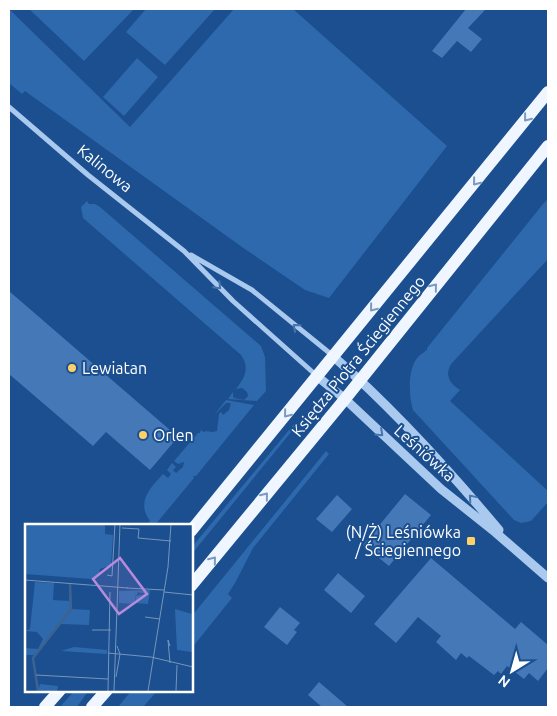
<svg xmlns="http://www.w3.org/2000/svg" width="557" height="716" viewBox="0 0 557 716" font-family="Ubuntu,sans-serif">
  <rect width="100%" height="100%" fill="#1b4f8f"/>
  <path fill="#2e69ad" d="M 9,9 L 130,127 L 234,9 L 293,9 L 447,146 L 329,298 L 305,290 L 242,247 L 25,91 L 22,94 L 9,83 Z
    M 29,9 L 134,9 L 84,61 Z
    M 146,9 L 215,9 L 165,65 L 126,32 Z
    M 137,58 L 158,77 L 124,116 L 103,97 Z
    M 548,199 L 548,259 L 452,363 C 444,374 449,383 460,390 L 450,401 L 548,491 L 548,502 L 531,521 L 521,523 L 514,520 L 413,410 C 408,393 407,359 425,352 L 425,350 L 427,351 L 427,348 L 543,204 Z
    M 87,201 L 89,204 L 95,204 L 100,207 L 261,346 L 265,357 L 266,391 L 257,401 L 228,399 L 233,392 L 233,396 L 234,398 L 244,400 L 248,396 L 247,392 L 242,388 L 236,389 C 245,377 250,368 241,355 L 83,218 L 81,207 Z
    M 226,400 L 254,405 L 196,476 L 193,476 L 194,478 L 155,525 L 147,525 L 150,521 C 136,502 150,488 163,474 L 168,478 L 171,474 L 167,470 L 172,463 L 176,467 L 173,470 L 176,473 L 183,467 L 184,462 L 178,464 L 174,461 L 198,433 L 200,433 L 201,430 L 204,432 L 206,431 L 212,432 L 217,431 L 219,414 L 221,412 L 223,415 L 229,410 L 231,403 L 226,403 L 214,415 Z
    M 294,424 L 296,426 L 191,555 L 191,548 Z
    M 326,451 L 329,454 L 253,548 L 235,583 L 228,594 L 232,598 L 191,649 L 191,617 Z
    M 75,690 L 89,690 L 77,707 L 60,707 Z
    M 132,690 L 158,690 L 143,707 L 118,707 Z"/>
  <path fill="#4478b7" d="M 466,9 L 486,9 L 468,28 L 482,39 L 471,52 L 457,41 L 442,58 L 432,51 Z
    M 9,291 L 178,437 L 150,470 L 106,432 L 93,446 L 9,374 Z
    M 405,494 L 431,515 L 389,566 L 363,545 Z
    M 337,495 L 352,509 L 332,532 L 316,519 Z
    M 431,558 L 515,629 L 521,622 L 548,645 L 548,668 L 538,681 L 529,673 L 524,679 L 507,666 L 501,674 L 498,671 L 494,675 L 469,656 L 467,658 L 461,653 L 456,660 L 436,642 L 441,636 L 418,617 L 396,643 L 374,624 Z
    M 338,573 L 365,596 L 351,613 L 324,590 Z
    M 280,607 L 300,623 L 294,630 L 297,632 L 287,645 L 264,627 Z
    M 319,682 L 326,688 L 348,707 L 322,707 L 308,695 Z"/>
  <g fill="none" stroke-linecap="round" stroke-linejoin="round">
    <path stroke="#a9c9ee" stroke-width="5" d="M 9,107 L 88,175 L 184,251 L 233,301 L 317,376
      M 191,255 L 252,290 L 332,355"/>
    <path stroke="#a9c9ee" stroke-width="9" d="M 334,357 C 395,410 448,469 499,530
      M 318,377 L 345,399 L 441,489 L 495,532 L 548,578"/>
    <path stroke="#f0f6ff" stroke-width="12" d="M 191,531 L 548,92
      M 191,586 L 345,399 L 548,146
      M 45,707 L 60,690
      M 92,707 L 107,690"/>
  </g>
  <defs><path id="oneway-chevron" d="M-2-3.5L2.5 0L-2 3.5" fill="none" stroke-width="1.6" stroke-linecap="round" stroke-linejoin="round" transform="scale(1.25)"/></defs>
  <g stroke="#7b9ac1">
    <use href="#oneway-chevron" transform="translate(527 118) rotate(129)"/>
    <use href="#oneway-chevron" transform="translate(476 182) rotate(129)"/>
    <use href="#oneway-chevron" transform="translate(434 287) rotate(-51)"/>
    <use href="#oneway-chevron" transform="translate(373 308) rotate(129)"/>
    <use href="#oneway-chevron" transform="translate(287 414) rotate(129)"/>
    <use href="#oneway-chevron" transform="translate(265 496) rotate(-51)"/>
    <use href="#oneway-chevron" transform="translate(213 560) rotate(-51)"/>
  </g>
  <g stroke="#4674ac">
    <use href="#oneway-chevron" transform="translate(218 286) rotate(46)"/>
    <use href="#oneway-chevron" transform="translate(296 327) rotate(-140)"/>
    <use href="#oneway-chevron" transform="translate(380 433) rotate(43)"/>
    <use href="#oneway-chevron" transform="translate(472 498) rotate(-130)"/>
  </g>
  <g fill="#ffd166" stroke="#1b4f8f" stroke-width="2">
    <circle cx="72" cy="368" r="5"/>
    <circle cx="143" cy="435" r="5"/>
    <rect x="466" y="536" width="10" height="10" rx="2.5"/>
  </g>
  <g text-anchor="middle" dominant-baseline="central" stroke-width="4" stroke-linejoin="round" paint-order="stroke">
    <g font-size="16" fill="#fff" stroke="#1b4f8f">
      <text transform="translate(105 168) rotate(39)">Kalinowa</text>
      <text transform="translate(358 356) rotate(-51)">Księdza Piotra Ściegiennego</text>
      <text transform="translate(425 453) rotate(42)">Leśniówka</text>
    </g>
    <g font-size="16" fill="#fff" stroke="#1b4f8f" text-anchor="start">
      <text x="82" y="368">Lewiatan</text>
      <text x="153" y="435">Orlen</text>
      <text x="461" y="532" text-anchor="end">(N/Ż) Leśniówka<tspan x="461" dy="18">/ Ściegiennego</tspan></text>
    </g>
  </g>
  <g transform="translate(25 524)">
    <rect width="168" height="168" fill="#1b4f8f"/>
    <path d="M 0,0 L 80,0 L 80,10 L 88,11 L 86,41 L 75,45 L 74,50 L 66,55 L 0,50 ZM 10,58 L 29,59 L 28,76 L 44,77 L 45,60 L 46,85 L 65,86 L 64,101 L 36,100 L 11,131 L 0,131 L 0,124 L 13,125 L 18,115 L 12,108 L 0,107 L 5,105 ZM 125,66 L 123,80 L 111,79 L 111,72 L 121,70 L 113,68 L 111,72 L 111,68 L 110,80 L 94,79 L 94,67 ZM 150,85 L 167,90 L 167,128 L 152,126 ZM 49,123 L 82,126 L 82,130 L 36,127 ZM 11,156 L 14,164 L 15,160 L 33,162 L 32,167 L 13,167 Z" fill="#2e69ad"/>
    <path fill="none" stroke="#3c6290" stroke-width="2.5" d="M 13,167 L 8,134 L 46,85 L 45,60"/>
    <path fill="none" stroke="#7695bc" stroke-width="1" d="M 97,4 L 114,5 L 113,14 L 146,17M 82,51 L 87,52 L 90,0M 0,56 L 103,64M 102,64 L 139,66M 139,68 L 168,71M 120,93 L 135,95M 67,106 L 86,106M 145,122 L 143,116 L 145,139M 83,129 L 126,133 L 168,143M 11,151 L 83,155M 91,153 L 95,130 L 92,122M 83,167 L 85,68M 89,167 L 95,0M 123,167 L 143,43 L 146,0M 151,167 L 152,141"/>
    <path fill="#b68bdc" fill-opacity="0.15" stroke="#b68bdc" stroke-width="2.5" d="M 95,34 L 122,70 L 94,90 L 68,55 Z"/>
    <rect width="168" height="168" fill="none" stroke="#fff" stroke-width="2.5"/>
  </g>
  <rect width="557" height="716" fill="none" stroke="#ffffff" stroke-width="20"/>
  <g transform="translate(512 671) rotate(217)" stroke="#1b4f8f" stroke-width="4" paint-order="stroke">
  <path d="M0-4L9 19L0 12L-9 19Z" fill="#ffffff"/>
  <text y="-8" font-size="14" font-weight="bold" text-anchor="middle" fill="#ffffff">N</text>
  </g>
</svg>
